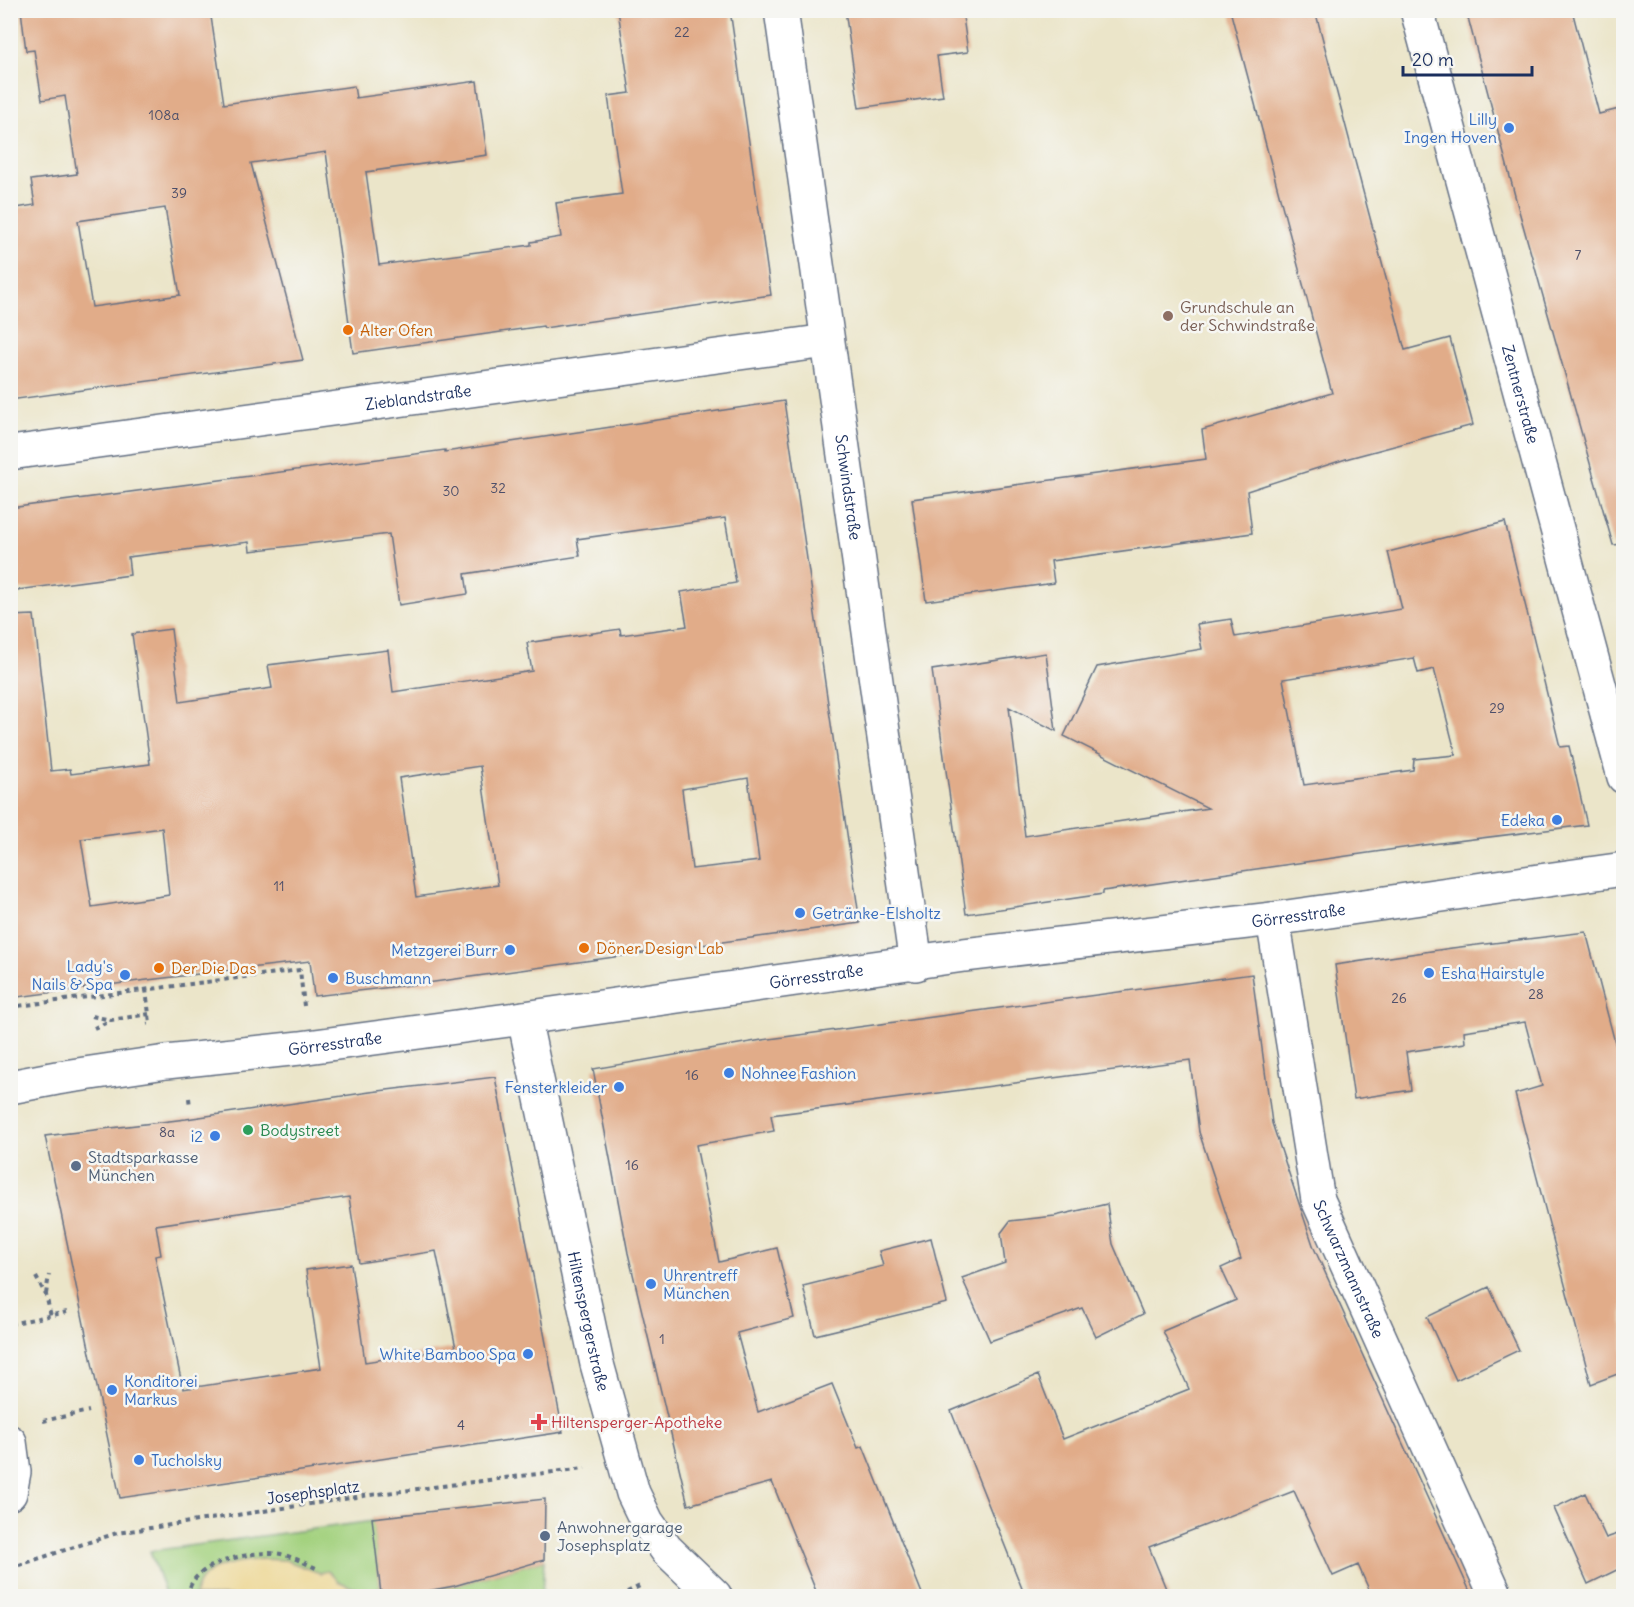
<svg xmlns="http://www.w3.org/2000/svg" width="1634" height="1607" viewBox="0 0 1634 1607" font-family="Delius,sans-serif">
  <rect width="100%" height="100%" fill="#f6f6f2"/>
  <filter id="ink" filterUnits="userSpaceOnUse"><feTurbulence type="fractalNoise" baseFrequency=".0167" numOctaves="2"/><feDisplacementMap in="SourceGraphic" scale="12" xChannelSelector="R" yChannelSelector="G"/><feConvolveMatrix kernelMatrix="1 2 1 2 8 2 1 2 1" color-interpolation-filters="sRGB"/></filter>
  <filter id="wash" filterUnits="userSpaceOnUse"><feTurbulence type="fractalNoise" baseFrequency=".008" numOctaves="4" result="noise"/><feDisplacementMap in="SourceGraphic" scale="24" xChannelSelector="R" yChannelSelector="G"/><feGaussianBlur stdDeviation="1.35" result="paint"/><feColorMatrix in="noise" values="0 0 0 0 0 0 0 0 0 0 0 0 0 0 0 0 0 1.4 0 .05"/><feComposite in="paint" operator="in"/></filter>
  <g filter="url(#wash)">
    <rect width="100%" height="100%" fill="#ebe5c9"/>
    <path fill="#a3d17e" stroke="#5f806e" stroke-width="1.5" d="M 373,1521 L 381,1594 L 417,1593 L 454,1586 L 544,1560 L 542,1596 L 166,1596 L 150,1551 Z"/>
    <path fill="#eeda9e" stroke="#84847e" stroke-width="1.5" d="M 261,1559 L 285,1560 L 320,1573 L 328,1571 L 338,1581 L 363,1592 L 358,1596 L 195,1596 C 198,1564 235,1563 261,1559 Z"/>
    <g id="blocks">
      <path fill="#e1ac89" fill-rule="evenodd" d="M 21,10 L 210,10 L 224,104 L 354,86 L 356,98 L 477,81 L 487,155 L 366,172 L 379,265 L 531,245 L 531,242 L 561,237 L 556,203 L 622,194 L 608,96 L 630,93 L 618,10 L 730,10 L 771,295 L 544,328 L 543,326 L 353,353 L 326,152 L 251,163 L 303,360 L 10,400 L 10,209 L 35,205 L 31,180 L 77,174 L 65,96 L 42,100 L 34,50 L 26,51 ZM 165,208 L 180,295 L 92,307 L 78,221 Z
        M 845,10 L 962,10 L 968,52 L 937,56 L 943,96 L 859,108 Z
        M 1230,10 L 1315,10 L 1405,350 L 1450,338 L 1473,425 L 1349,458 L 1247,491 L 1252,533 L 1051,561 L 1054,583 L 926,601 L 912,499 L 1206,459 L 1202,430 L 1332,393 Z
        M 1466,10 L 1572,10 L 1599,114 L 1623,108 L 1623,544 L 1613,545 L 1519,211 Z
        M 784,401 L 860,923 L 427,983 L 314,996 L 310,961 L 139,981 L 10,998 L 10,616 L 34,615 L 51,771 L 70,769 L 71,774 L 150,764 L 132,634 L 171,629 L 180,702 L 272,688 L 268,665 L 388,650 L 393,692 L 532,671 L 527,643 L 620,629 L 621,635 L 687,626 L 681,592 L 736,583 L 725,518 L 577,539 L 580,556 L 465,574 L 468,594 L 399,605 L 389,534 L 250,551 L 249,542 L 128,557 L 130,575 L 10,591 L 10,508 L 445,450 L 445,452 ZM 480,766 L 498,885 L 416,897 L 399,778 ZM 748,778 L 759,861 L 692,869 L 682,789 ZM 162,828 L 169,895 L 92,907 L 81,839 Z
        M 1505,522 L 1560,747 L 1569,746 L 1587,825 L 1424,845 L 1103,891 L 1103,894 L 966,914 L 932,670 L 1046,653 L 1056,731 L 1009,707 L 1025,836 L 1208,808 L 1064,736 L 1097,667 L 1202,649 L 1197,624 L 1231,619 L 1235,637 L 1402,609 L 1388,552 ZM 1414,658 L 1418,673 L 1434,669 L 1456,755 L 1414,759 L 1413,770 L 1304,785 L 1283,679 Z
        M 1586,932 L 1623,1073 L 1623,1372 L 1591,1384 L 1515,1094 L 1542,1086 L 1525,1022 L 1464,1031 L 1465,1043 L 1406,1052 L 1411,1090 L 1354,1099 L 1335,965 L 1452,948 Z
        M 1252,974 L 1272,1123 L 1314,1248 L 1472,1596 L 1372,1596 L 1358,1565 L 1333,1576 L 1294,1491 L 1149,1547 L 1169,1596 L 1025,1596 L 951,1411 L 1038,1375 L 1063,1439 L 1189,1389 L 1163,1331 L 1236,1300 L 1221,1268 L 1241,1259 L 1199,1132 L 1190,1060 L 771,1115 L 774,1131 L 696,1145 L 719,1262 L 777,1248 L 794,1318 L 737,1333 L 758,1412 L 832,1384 L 858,1448 L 863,1446 L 923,1596 L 818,1596 L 772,1482 L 688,1505 L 628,1253 L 593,1069 L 762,1040 Z
        M 495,1077 L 563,1432 L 120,1498 L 45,1136 L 186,1119 L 370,1092 ZM 349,1197 L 359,1263 L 436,1251 L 456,1348 L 365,1362 L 351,1264 L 306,1270 L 321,1368 L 183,1389 L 155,1256 L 161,1255 L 156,1225 Z
        M 1107,1204 L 1113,1244 L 1143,1314 L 1096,1337 L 1082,1308 L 990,1341 L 962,1278 L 1005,1263 L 1001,1233 L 1010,1221 L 1055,1216 Z
        M 931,1238 L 947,1303 L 815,1335 L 803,1286 L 883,1266 L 879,1251 Z
        M 1489,1287 L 1519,1350 L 1456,1380 L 1427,1317 Z
        M 1585,1493 L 1606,1538 L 1623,1532 L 1623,1567 L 1588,1584 L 1554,1508 Z
        M 545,1499 L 544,1560 L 454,1586 L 417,1593 L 381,1594 L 372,1518 Z"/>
    </g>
  </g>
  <g filter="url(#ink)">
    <use href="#blocks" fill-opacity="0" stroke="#646f83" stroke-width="1.5"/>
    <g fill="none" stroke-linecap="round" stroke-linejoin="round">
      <g stroke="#646f83" stroke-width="36">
        <g id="street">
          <path id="s1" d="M 781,10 L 916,964"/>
          <path id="s2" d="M 1417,10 L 1624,777"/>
          <path id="s3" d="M 10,453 L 827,341"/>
          <path id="s4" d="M 1273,919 L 1318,1200 L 1496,1596"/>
          <path id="s5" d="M 524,1018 L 597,1364 L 633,1493 L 647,1522 L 666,1549 L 715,1596"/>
          <path id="s6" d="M 10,1087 L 57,1078 L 166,1062 L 300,1048 L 524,1018 L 964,955 L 1273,919 L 1624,869"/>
          <path d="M 10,1442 L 14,1472 L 10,1493"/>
        </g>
      </g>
      <path stroke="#646f83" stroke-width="4" stroke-dasharray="4.5 4.5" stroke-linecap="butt" d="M 146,989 L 150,1023 L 147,1024
        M 10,1007 L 300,970 L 304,1006
        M 92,1016 L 111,1020 L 149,1014
        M 94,1028 L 110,1021
        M 189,1098 L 190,1107
        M 36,1277 L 46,1295 L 51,1316
        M 46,1294 L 49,1275
        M 10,1324 L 67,1312
        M 43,1421 L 89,1411
        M 10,1568 L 117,1533 L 370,1495 L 585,1468
        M 189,1596 C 186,1563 256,1549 281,1554 C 293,1557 305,1563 316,1568
        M 619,1596 L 642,1585"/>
      <use href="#street" stroke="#fff" stroke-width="33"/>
    </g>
  </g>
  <g fill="#3f7fe0" stroke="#f6f6f2" stroke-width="2">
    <circle cx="1509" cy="128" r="6"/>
    <circle cx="1557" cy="820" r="6"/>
    <circle cx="800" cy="913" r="6"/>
    <circle cx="510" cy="950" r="6"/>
    <circle cx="1429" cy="973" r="6"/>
    <circle cx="125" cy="975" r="6"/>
    <circle cx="333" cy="978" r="6"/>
    <circle cx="729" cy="1073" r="6"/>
    <circle cx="619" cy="1087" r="6"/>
    <circle cx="215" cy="1136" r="6"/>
    <circle cx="651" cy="1284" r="6"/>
    <circle cx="528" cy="1354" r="6"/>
    <circle cx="112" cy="1390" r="6"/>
    <circle cx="139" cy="1460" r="6"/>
  </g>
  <circle fill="#8d6e63" stroke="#f6f6f2" stroke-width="2" cx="1168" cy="316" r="6"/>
  <g fill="#e8710a" stroke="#f6f6f2" stroke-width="2">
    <circle cx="348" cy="330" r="6"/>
    <circle cx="584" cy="948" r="6"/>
    <circle cx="159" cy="968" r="6"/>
  </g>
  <circle fill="#2e9e5b" stroke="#f6f6f2" stroke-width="2" cx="248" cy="1130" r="6"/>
  <g fill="#5c6f8a" stroke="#f6f6f2" stroke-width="2">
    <circle cx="76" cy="1166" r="6"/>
    <circle cx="545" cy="1536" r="6"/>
  </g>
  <path fill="#e0444e" stroke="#f6f6f2" stroke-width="2" d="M536 1413h6v6h6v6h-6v6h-6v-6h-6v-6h6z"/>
  <g text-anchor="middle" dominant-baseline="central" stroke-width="5" stroke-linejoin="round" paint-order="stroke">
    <g font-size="14" fill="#4c4e69">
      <text x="682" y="32">22</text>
      <text x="164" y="115">108a</text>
      <text x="179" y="193">39</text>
      <text x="1578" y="255">7</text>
      <text x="498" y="488">32</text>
      <text x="451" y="491">30</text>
      <text x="1497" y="708">29</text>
      <text x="279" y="886">11</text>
      <text x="1536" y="994">28</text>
      <text x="1399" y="998">26</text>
      <text x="692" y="1075">16</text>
      <text x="167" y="1132">8a</text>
      <text x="632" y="1165">16</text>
      <text x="662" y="1339">1</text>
      <text x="461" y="1425">4</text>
    </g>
    <g font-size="16" fill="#366cbe" stroke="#f6f6f2" text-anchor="end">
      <text x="1497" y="119">Lilly<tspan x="1497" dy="18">Ingen Hoven</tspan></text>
      <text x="1545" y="820">Edeka</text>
      <text x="812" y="913" text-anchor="start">Getränke-Elsholtz</text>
      <text x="498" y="950">Metzgerei Burr</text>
      <text x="113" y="966">Lady's<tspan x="113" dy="18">Nails &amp; Spa</tspan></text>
      <text x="1441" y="973" text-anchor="start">Esha Hairstyle</text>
      <text x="345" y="978" text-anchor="start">Buschmann</text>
      <text x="741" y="1073" text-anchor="start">Nohnee Fashion</text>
      <text x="607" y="1087">Fensterkleider</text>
      <text x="203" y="1136">i2</text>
      <text x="663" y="1275" text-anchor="start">Uhrentreff<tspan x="663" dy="18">München</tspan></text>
      <text x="516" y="1354">White Bamboo Spa</text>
      <text x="124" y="1381" text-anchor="start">Konditorei<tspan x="124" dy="18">Markus</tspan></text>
      <text x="151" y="1460" text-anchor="start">Tucholsky</text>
    </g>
    <g font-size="16" fill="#785e54" stroke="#f6f6f2" text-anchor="start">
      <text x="1180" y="307">Grundschule an<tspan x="1180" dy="18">der Schwindstraße</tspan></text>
    </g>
    <g font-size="16" fill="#c56008" stroke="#f6f6f2" text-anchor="start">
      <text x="360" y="330">Alter Ofen</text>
      <text x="596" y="948">Döner Design Lab</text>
      <text x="171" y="968">Der Die Das</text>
    </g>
    <g font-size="16" fill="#1b2f5e" stroke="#f6f6f2">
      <text stroke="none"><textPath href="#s2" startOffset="398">Zentnerstraße</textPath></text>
      <text stroke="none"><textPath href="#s3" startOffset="412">Zieblandstraße</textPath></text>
      <text stroke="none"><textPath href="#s1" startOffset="482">Schwindstraße</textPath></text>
      <text stroke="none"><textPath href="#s6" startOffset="1300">Görresstraße</textPath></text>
      <text stroke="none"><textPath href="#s6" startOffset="814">Görresstraße</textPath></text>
      <text stroke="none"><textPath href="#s6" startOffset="328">Görresstraße</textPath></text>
      <text stroke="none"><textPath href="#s4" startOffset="360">Schwarzmannstraße</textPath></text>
      <text stroke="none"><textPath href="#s5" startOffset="310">Hiltenspergerstraße</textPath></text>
      <text transform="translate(313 1492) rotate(-8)">Josephsplatz</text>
    </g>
    <g font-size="16" fill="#27864d" stroke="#f6f6f2" text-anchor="start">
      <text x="260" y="1130">Bodystreet</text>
    </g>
    <g font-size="16" fill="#4e5e75" stroke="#f6f6f2" text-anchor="start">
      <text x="88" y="1157">Stadtsparkasse<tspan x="88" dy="18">München</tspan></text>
      <text x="557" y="1527">Anwohnergarage<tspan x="557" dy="18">Josephsplatz</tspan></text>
    </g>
    <g font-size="16" fill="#be3a42" stroke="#f6f6f2" text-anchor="start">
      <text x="551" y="1422">Hiltensperger-Apotheke</text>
    </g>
  </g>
  <rect width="1634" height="1607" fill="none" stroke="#f6f6f2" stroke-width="36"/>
  <path d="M1403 66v9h129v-9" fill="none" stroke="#1b2f5e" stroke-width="3"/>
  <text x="1412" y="66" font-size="18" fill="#1b2f5e" stroke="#f6f6f2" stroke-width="4.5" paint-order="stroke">20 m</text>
</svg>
